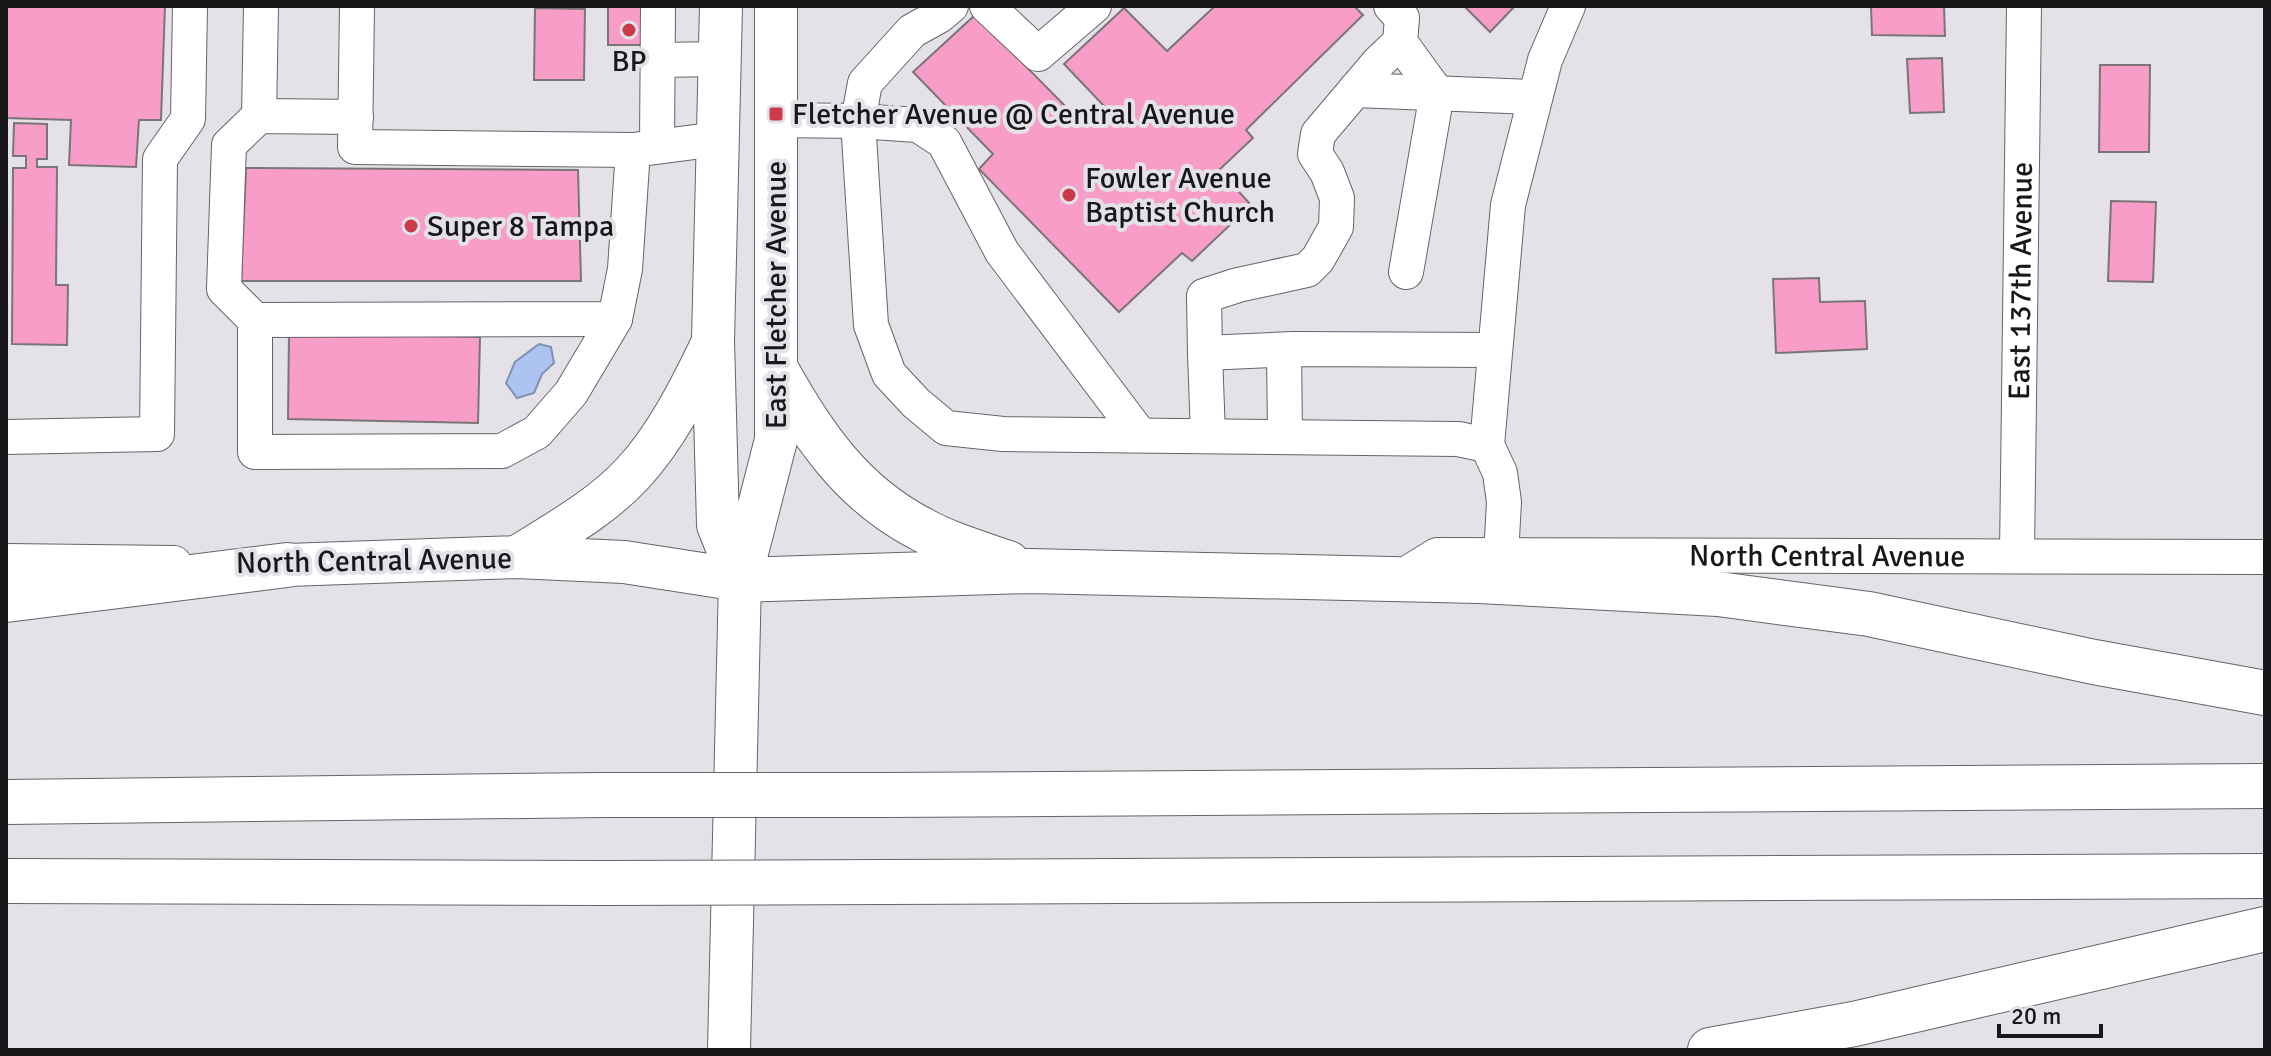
<svg xmlns="http://www.w3.org/2000/svg" width="2271" height="1056" viewBox="0 0 2271 1056" font-family="Signika,sans-serif">
  <rect width="100%" height="100%" fill="#e4e2e8"/>
  <path fill="#adc4f3" stroke="#8090b2" stroke-width="2" d="M 539,344 L 551,347 L 554,363 L 542,374 L 534,393 L 517,398 L 506,383 L 515,362 Z"/>
  <path fill="#f79dc8" stroke="#7a7577" stroke-width="2" d="M 6,6 L 165,6 L 161,120 L 139,120 L 136,167 L 69,165 L 71,120 L 6,118 Z
    M 608,6 L 649,6 L 649,45 L 608,45 Z
    M 1215,6 L 1354,6 L 1363,15 L 1246,130 L 1253,138 L 1219,170 L 1251,205 L 1192,261 L 1182,253 L 1119,312 L 979,169 L 993,154 L 913,72 L 975,15 L 1085,126 L 1105,107 L 1064,64 L 1124,8 L 1167,51 Z
    M 1464,6 L 1515,6 L 1490,32 Z
    M 1871,6 L 1944,6 L 1945,36 L 1872,35 Z
    M 2115,6 L 2192,6 L 2192,7 Z
    M 535,8 L 585,9 L 584,80 L 534,80 Z
    M 1942,58 L 1944,112 L 1910,113 L 1907,59 Z
    M 2100,65 L 2150,65 L 2149,152 L 2099,152 Z
    M 14,123 L 47,124 L 47,159 L 37,159 L 37,167 L 57,167 L 56,285 L 68,285 L 67,345 L 12,344 L 13,168 L 26,168 L 26,156 L 13,156 Z
    M 246,168 L 578,170 L 581,281 L 241,281 Z
    M 2111,201 L 2156,202 L 2153,282 L 2108,281 Z
    M 1819,278 L 1820,302 L 1865,301 L 1867,349 L 1776,353 L 1773,279 Z
    M 289,333 L 480,337 L 478,423 L 288,419 Z"/>
  <g fill="none" stroke-linecap="round" stroke-linejoin="round">
    <g stroke="#666469" stroke-width="36">
      <g id="minor">
        <path d="M 357,6 L 355,147 L 633,150 L 718,139"/>
        <path d="M 951,6 L 939,16 L 912,31 L 865,83 L 858,121 L 871,325 L 889,374 L 916,403 L 946,428 L 1003,434 L 1458,439 L 1487,445 L 1500,473 L 1504,502 L 1501,556"/>
        <path d="M 987,6 L 1038,54 L 1094,6"/>
        <path d="M 1391,6 L 1402,18 L 1400,42 L 1379,62 L 1318,134 L 1315,154 L 1327,172 L 1337,198 L 1336,227 L 1318,259 L 1307,270 L 1238,285 L 1204,296 L 1205,353 L 1293,349 L 1495,350"/>
        <path d="M 1400,42 L 1437,93 L 1406,272"/>
        <path d="M 658,60 L 720,59"/>
        <path d="M 1355,90 L 1535,97"/>
        <path d="M 259,116 L 261,6"/>
        <path d="M 356,117 L 259,116 L 229,145 L 224,289 L 255,320 L 615,319 L 625,269 L 633,150"/>
        <path d="M 776,120 L 858,121 L 918,125 L 944,142 L 1002,252 L 1140,435"/>
        <path d="M 657,146 L 658,6"/>
        <path d="M 255,320 L 255,452 L 502,451 L 537,432 L 571,393 L 615,319"/>
        <path d="M 1284,350 L 1285,437"/>
        <path d="M 1205,353 L 1208,436"/>
        <path d="M 6,437 L 157,434 L 160,159 L 188,119 L 190,6"/>
        <path d="M 1487,445 L 1508,205 L 1545,60 L 1568,6"/>
        <path id="s1" d="M 2017,555 L 2024,6"/>
        <path d="M 6,561 L 174,563"/>
        <path id="s2" d="M 1398,579 L 1437,555 L 2265,557"/>
      </g>
    </g>
    <g stroke="#666469" stroke-width="44">
      <path id="major" d="M 721,6 L 713,341 L 718,525 L 740,580
        M 517,557 C 557,532 601,508 633,473 C 665,439 691,388 711,346
        M 287,565 L 517,557 L 624,562 L 740,580
        M 729,1050 L 740,580 L 776,440 L 776,6"/>
    </g>
    <g stroke="#666469" stroke-width="46">
      <path id="highway" d="M 777,371 C 813,436 853,494 921,529 C 948,544 979,553 1008,563
        M 740,580 L 1029,571 L 1479,581 L 1718,594 L 1869,614 L 2094,662 L 2265,693
        M 6,600 L 287,565
        M 885,795 L 2265,786
        M 6,802 L 604,795
        M 6,881 L 605,883
        M 885,882 L 2265,876
        M 1710,1050 L 1854,1024 L 2265,929"/>
    </g>
    <use href="#minor" stroke="#fff" stroke-width="34"/>
    <use href="#major" stroke="#fff" stroke-width="42"/>
    <use href="#highway" stroke="#fff" stroke-width="44"/>
    <g stroke="#666469" stroke-width="46" stroke-linecap="butt">
      <path id="highway-bridge" d="M 604,795 L 885,795
        M 605,883 L 885,882"/>
    </g>
    <use href="#highway-bridge" stroke="#fff" stroke-width="44"/>
  </g>
  <g fill="#ca3a4a" stroke="#e4e2e8" stroke-width="3">
    <circle cx="629" cy="30" r="8"/>
    <rect x="768" y="106" width="16" height="16" rx="4"/>
    <circle cx="1069" cy="195" r="8"/>
    <circle cx="411" cy="226" r="8"/>
  </g>
  <g text-anchor="middle" dominant-baseline="central" stroke-width="8" stroke-linejoin="round" paint-order="stroke">
    <g font-size="30" fill="#181719" stroke="#e4e2e8" text-anchor="start">
      <text x="629" y="61" text-anchor="middle">BP</text>
      <text x="792" y="114">Fletcher Avenue @ Central Avenue</text>
      <text x="1085" y="178">Fowler Avenue<tspan x="1085" dy="34">Baptist Church</tspan></text>
      <text x="427" y="226">Super 8 Tampa</text>
    </g>
    <g font-size="30" fill="#181719" stroke="#e4e2e8">
      <text stroke="none"><textPath href="#s1" startOffset="274">East 137th Avenue</textPath></text>
      <text transform="translate(776 295) rotate(-90)">East Fletcher Avenue</text>
      <text stroke="none"><textPath href="#s2" startOffset="436">North Central Avenue</textPath></text>
      <text transform="translate(374 561) rotate(-1)">North Central Avenue</text>
    </g>
  </g>
  <rect width="2271" height="1056" fill="none" stroke="#181719" stroke-width="16"/>
  <path d="M1999 1024v12h102v-12" fill="none" stroke="#181719" stroke-width="4"/>
  <text x="2011" y="1024" font-size="24" fill="#181719" stroke="#e4e2e8" stroke-width="6" paint-order="stroke">20 m</text>
</svg>
